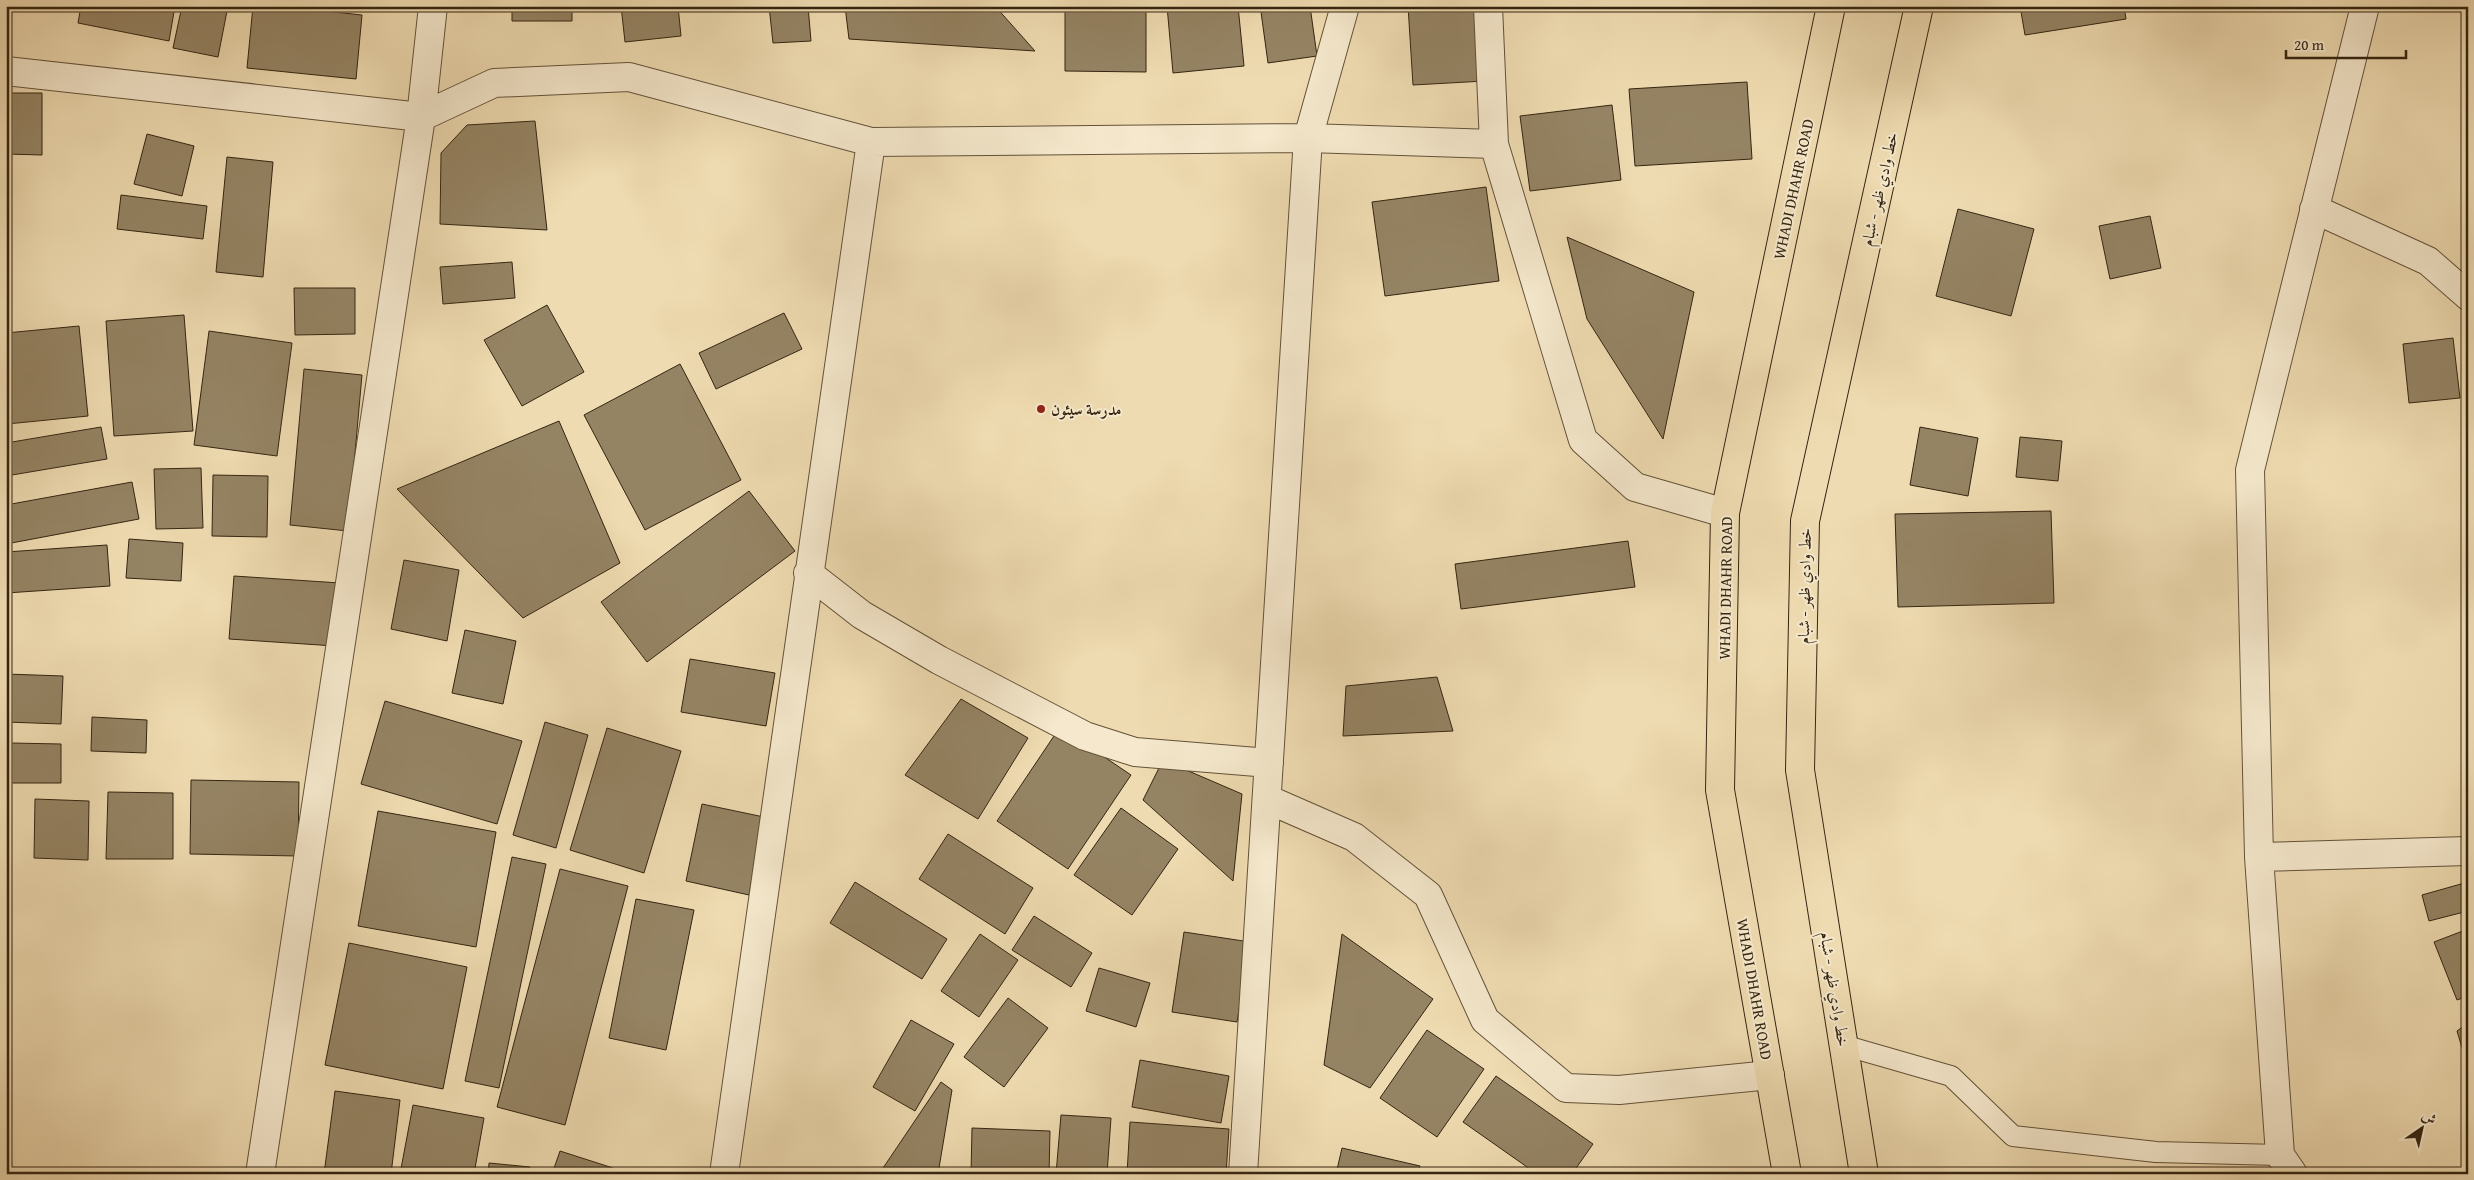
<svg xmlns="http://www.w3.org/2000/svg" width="2474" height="1180" viewBox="0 0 2474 1180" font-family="'Gentium Book Plus',Amiri,serif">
  <rect width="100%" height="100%" fill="#efdbb1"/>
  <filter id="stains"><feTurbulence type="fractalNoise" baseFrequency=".004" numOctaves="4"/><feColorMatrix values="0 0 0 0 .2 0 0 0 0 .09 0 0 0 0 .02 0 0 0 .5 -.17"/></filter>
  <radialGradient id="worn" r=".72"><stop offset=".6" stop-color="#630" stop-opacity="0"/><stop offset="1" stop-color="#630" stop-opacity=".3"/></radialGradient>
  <path fill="#958464" stroke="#342511" d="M 81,6 L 175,6 L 169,41 L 78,23 Z
    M 182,6 L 228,6 L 218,57 L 173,48 Z
    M 253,6 L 279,6 L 362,15 L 356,79 L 247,68 Z
    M 512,6 L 572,6 L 572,21 L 512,21 Z
    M 621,6 L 678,6 L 681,36 L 625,42 Z
    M 769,6 L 808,6 L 811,41 L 773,43 Z
    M 845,6 L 995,6 L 1035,51 L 849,39 Z
    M 1065,6 L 1146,6 L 1146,72 L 1065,71 Z
    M 1167,6 L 1238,6 L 1244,66 L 1173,73 Z
    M 1310,6 L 1317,56 L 1268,63 L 1261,12 Z
    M 1408,6 L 1480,6 L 1485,81 L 1413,85 Z
    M 2020,6 L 2124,6 L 2126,19 L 2025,35 Z
    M 1747,82 L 1752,159 L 1635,166 L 1629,89 Z
    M 6,93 L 42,93 L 42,155 L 6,154 Z
    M 1612,105 L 1621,180 L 1530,191 L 1520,116 Z
    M 535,121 L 547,230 L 440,224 L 441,153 L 467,125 Z
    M 147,134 L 194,146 L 182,196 L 134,184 Z
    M 227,157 L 273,162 L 263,277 L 216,272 Z
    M 1486,187 L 1499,281 L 1385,296 L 1372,202 Z
    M 121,195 L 207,206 L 203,239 L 117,229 Z
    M 1958,209 L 2034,229 L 2011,316 L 1936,296 Z
    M 2150,216 L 2161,268 L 2110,279 L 2099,226 Z
    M 1567,237 L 1694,292 L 1663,439 L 1587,319 Z
    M 512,262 L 515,298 L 443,304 L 440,267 Z
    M 294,288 L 355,288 L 355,334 L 295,335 Z
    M 547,305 L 584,372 L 522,406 L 484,340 Z
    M 784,313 L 802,349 L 716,389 L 699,353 Z
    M 184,315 L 193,431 L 114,436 L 106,321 Z
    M 79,326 L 88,416 L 7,424 L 6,333 Z
    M 209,331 L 292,343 L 277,456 L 194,445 Z
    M 2453,338 L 2460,398 L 2409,403 L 2403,344 Z
    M 680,364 L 741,480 L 645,530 L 584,415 Z
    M 304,369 L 362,375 L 348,531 L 290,525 Z
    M 559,421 L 620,563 L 523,618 L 397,489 Z
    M 101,427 L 107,459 L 6,476 L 6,443 Z
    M 1920,427 L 1978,438 L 1968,496 L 1910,485 Z
    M 2020,437 L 2062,441 L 2058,481 L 2016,477 Z
    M 201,468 L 203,528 L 156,529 L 154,469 Z
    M 213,475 L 268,476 L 267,537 L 212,536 Z
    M 132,482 L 139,519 L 6,544 L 6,505 Z
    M 749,491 L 795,551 L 647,662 L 601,602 Z
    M 2051,511 L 2054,603 L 1898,607 L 1895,514 Z
    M 129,539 L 183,543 L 181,581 L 126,578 Z
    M 1628,541 L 1635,587 L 1461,609 L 1455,564 Z
    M 107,545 L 110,586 L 6,593 L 6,552 Z
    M 404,560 L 459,570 L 447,641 L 391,629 Z
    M 234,576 L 340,583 L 335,646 L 229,639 Z
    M 465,630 L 516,641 L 503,704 L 452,693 Z
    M 690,659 L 775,673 L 766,726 L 681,712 Z
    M 6,674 L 63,676 L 61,724 L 6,722 Z
    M 1437,677 L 1453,731 L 1343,736 L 1346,686 Z
    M 961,699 L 1028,738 L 978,819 L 905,775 Z
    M 385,701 L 522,741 L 497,824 L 361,784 Z
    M 92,717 L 147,720 L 146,753 L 91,751 Z
    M 545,722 L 588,735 L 556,848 L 513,835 Z
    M 1060,727 L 1131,775 L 1068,869 L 997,821 Z
    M 607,728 L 681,751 L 644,873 L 570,850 Z
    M 11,743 L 61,744 L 61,783 L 11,783 Z
    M 1163,760 L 1242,794 L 1233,881 L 1143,800 Z
    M 191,780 L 299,782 L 298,856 L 190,854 Z
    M 108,792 L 173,793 L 173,859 L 106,859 Z
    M 35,799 L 89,801 L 88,860 L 34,858 Z
    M 702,804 L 764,817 L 749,895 L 686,881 Z
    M 1121,808 L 1178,849 L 1132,915 L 1074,875 Z
    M 378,811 L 496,832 L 476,947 L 358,926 Z
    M 948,834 L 1033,888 L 1005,934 L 919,879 Z
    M 512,857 L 546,864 L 499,1088 L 465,1081 Z
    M 560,869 L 628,886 L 565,1125 L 497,1107 Z
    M 855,882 L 947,939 L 922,979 L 830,923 Z
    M 2468,882 L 2468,911 L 2429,921 L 2422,895 Z
    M 636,899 L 694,910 L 666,1050 L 609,1038 Z
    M 1034,916 L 1092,953 L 1071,987 L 1012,950 Z
    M 2468,929 L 2468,996 L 2457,1000 L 2434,942 Z
    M 1184,932 L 1250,942 L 1237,1022 L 1172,1012 Z
    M 980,934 L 1018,960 L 979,1017 L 941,991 Z
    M 1342,934 L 1433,999 L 1370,1088 L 1324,1065 Z
    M 349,943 L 467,967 L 443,1089 L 325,1065 Z
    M 1099,968 L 1150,983 L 1136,1027 L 1086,1011 Z
    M 1008,998 L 1048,1028 L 1004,1087 L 964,1057 Z
    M 911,1020 L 954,1044 L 915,1111 L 873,1087 Z
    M 2468,1023 L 2468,1068 L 2457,1031 Z
    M 1427,1030 L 1484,1069 L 1437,1137 L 1380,1098 Z
    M 1140,1060 L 1229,1076 L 1221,1123 L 1132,1107 Z
    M 1496,1076 L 1593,1144 L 1572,1174 L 1537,1174 L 1463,1122 Z
    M 941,1082 L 952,1090 L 938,1174 L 879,1174 Z
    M 335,1091 L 400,1100 L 391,1174 L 324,1174 Z
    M 413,1105 L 484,1118 L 474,1174 L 400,1174 Z
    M 1061,1115 L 1111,1118 L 1107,1174 L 1056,1174 Z
    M 1130,1122 L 1229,1129 L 1226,1174 L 1127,1174 Z
    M 972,1128 L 1050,1131 L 1049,1174 L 971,1174 Z
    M 1342,1148 L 1420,1166 L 1418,1174 L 1336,1174 Z
    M 560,1151 L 613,1168 L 611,1174 L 552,1174 Z
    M 489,1163 L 530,1167 L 529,1174 L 488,1174 Z"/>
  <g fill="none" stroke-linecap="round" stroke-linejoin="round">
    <g stroke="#635239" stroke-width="22">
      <path id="service" d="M 1843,1045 L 1951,1076 L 2013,1136 L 2156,1152 L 2280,1155"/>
    </g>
    <g stroke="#635239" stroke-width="30">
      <path id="minor" d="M 1488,6 L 1494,144 L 1583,440 L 1635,487 L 1725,513
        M 6,71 L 421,117 L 494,83 L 629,77 L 871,142 L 1308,138 L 1494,144
        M 2314,209 L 2428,261 L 2468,296
        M 808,573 L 862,615 L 939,660 L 1085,736 L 1135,752 L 1269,763
        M 1267,799 L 1354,837 L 1428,895 L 1485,1020 L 1566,1088 L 1619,1090 L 1770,1075
        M 2259,857 L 2468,851
        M 260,1174 L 421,117 L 433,6
        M 724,1174 L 871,142
        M 1243,1174 L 1308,138 L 1345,6
        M 2293,1174 L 2280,1155 L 2259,857 L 2250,470 L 2365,6"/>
    </g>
    <g stroke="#342511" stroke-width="30">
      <path id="primary" d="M 1787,1174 L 1720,790 L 1725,513 L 1831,6
        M 1864,1174 L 1800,770 L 1805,521 L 1919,6"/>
    </g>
    <use href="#service" stroke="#f5e8cc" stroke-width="20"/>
    <use href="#minor" stroke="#f5e8cc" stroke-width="28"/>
    <use href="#primary" stroke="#efdbb1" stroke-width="28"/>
  </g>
  <circle fill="#8f2418" stroke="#f5e8cc" stroke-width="2" cx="1041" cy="409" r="5"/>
  <g text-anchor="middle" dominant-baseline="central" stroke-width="4" stroke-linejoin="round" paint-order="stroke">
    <g font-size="16" fill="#342511" stroke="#f5e8cc">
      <text transform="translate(1793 189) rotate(-78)">WHADI DHAHR ROAD</text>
      <text transform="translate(1879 189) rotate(-77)">خط وادي ظهر - شبام</text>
      <text transform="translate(1804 586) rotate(-89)">خط وادي ظهر - شبام</text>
      <text transform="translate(1725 588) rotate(-89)">WHADI DHAHR ROAD</text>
      <text transform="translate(1755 989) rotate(80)">WHADI DHAHR ROAD</text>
      <text transform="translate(1835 989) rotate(81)">خط وادي ظهر - شبام</text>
    </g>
    <g font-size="16" font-weight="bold" fill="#342511" stroke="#f5e8cc" text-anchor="start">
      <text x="1051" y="409">مدرسة سيئون</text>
    </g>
  </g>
  <rect width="2474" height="1180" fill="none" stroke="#efdbb1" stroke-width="25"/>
  <rect x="8" y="8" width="2459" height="1165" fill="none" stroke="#342511" stroke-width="2.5"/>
  <rect x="12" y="12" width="2449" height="1155" fill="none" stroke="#342511"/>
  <g transform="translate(2422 1128) rotate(34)" stroke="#f5e8cc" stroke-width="4" paint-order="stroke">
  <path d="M0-4L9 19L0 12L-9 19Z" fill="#342511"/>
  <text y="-8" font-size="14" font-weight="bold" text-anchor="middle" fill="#342511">ش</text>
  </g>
  <path d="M2286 50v8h120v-8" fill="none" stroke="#342511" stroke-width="2.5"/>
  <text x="2294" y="50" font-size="15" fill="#342511" stroke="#f5e8cc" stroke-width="4" paint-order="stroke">20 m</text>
  <rect width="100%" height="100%" filter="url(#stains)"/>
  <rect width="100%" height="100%" fill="url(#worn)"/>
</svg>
